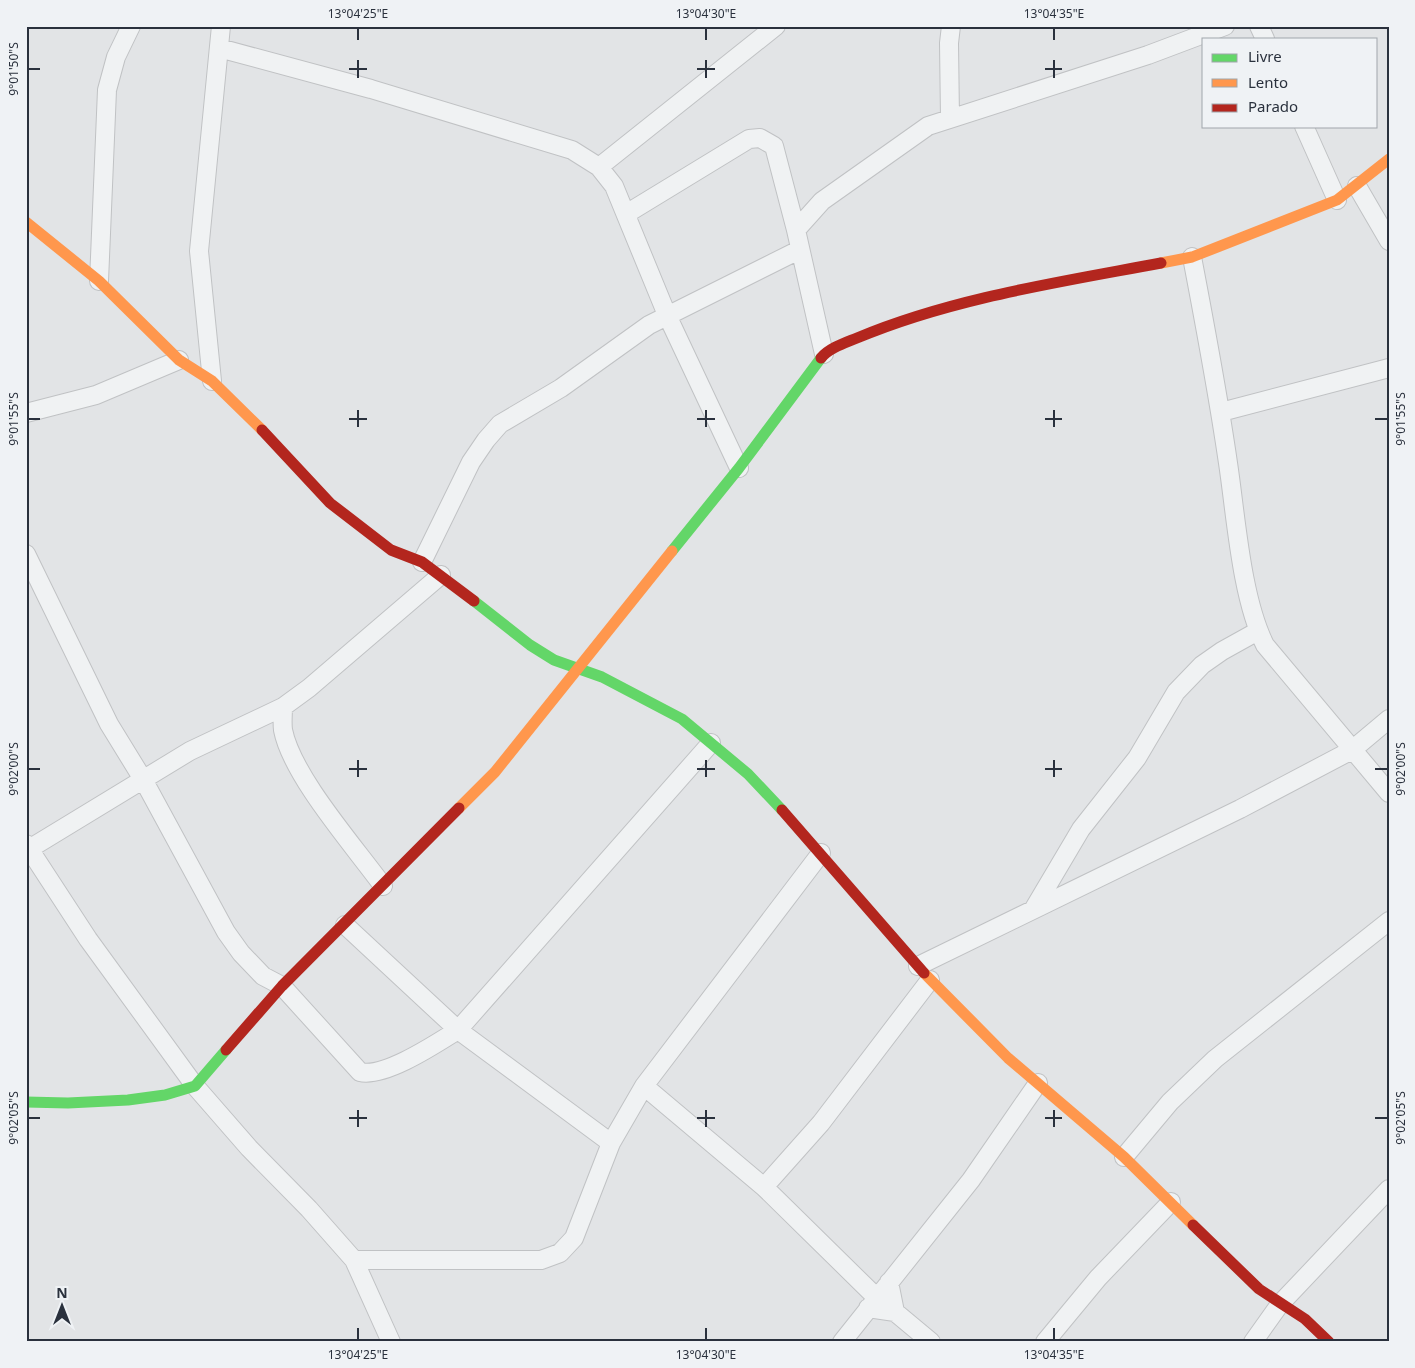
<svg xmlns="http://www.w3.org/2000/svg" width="1415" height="1368" viewBox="0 0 1415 1368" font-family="'Noto Sans',sans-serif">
  <rect width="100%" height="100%" fill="#e2e4e6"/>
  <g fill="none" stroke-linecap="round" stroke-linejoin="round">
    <g stroke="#c0c2c4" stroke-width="20">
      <path id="street" d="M 1259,26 L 1265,39
        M 219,48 L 371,89 L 572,150 L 599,167 L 614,186 L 667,315 L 739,468
        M 950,119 L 949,43 L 951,26
        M 1304,126 L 1337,200
        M 599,167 L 776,26
        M 1357,186 L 1389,241
        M 626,214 L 749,139 L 760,138 L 774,146 L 796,230 L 824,354
        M 796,230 L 822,201 L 928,126 L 1148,55 L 1225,26
        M 1192,257 C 1205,325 1218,394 1228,463 C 1236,516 1241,597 1265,645 L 1389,793
        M 99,281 L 107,90 L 116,57 L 131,26
        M 212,381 L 199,251 L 221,26
        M 1221,412 L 1389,368
        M 26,413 L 96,395 L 179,360
        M 26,554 L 109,724 L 144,781 L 226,932 L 241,953 L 263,976 L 282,986 L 360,1072 C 385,1078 437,1043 458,1030 L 711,743
        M 422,562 L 471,462 L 486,440 L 500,424 L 561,388 L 649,325 L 799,250
        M 283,707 C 283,714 282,722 283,730 C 292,776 354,846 383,886
        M 26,844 L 88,939 L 195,1086 L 249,1148 L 309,1209 L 354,1260 L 391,1342
        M 29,849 L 190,751 L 283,707 L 309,688 L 441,575
        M 1033,910 L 1081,829 L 1137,758 L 1176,692 L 1202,665 L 1222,651 L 1258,631
        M 345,925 L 458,1030 L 611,1143
        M 918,966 L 1240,809 L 1352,750 L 1389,719
        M 644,1086 L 764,1187 L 877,1298
        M 1124,1157 L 1170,1102 L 1215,1059 L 1389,921
        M 764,1187 L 821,1123 L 930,980
        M 354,1260 L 541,1260 L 560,1253 L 574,1238 L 611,1143 L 644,1086 L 821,853
        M 868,1308 L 895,1312 L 889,1282
        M 895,1312 L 931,1342
        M 842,1342 L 971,1180 L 1038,1083
        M 1045,1342 L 1098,1278 L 1171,1202
        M 1253,1342 L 1280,1304 L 1389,1189"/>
    </g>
    <use href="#street" stroke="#f0f2f3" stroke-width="18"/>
    <path stroke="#63d668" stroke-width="11" d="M 672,551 L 739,468 L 821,358
      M 474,601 L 530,645 L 554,660 L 602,677 L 682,719 L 748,774 L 782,810
      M 26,1102 L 68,1103 L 128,1100 L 165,1095 L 195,1086 L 226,1050"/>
    <path stroke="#ff974d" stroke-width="11" d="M 26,222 L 99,281 L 179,360 L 212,381 L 262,430
      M 1161,263 L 1192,257 L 1337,200 L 1389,159
      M 459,808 L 495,772 L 672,551
      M 924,973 L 1008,1058 L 1124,1157 L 1193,1225"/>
    <path stroke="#b3261e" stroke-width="11" d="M 821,358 C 829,348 845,343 857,338 C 952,298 1060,282 1161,263
      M 262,430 L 330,503 L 391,550 L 422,562 L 474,601
      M 782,810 L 924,973
      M 226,1050 L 282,986 L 459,808
      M 1193,1225 L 1259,1289 L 1305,1319 L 1329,1342"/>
  </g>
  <path fill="none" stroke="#2a313d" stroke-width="2" d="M 358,28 L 358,40M 706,28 L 706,40M 1054,28 L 1054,40M 358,60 L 358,78M 706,60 L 706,78M 1054,60 L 1054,78M 28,69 L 40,69M 349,69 L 367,69M 697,69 L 715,69M 1045,69 L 1062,69M 358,410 L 358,427M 706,410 L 706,427M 1054,410 L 1054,427M 28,419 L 40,419M 349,419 L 367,419M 697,419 L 715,419M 1045,419 L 1062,419M 1375,419 L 1388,419M 358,760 L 358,777M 706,760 L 706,777M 1054,760 L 1054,777M 28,769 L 40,769M 349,769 L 367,769M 697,769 L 715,769M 1045,769 L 1062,769M 1375,769 L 1388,769M 358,1110 L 358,1127M 706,1110 L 706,1127M 1054,1110 L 1054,1127M 28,1118 L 40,1118M 349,1118 L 367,1118M 697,1118 L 715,1118M 1045,1118 L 1062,1118M 1375,1118 L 1388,1118M 358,1328 L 358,1340M 706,1328 L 706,1340M 1054,1328 L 1054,1340"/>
  <rect width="1415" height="1368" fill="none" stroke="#eff2f5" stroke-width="55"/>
  <rect x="1202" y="38" width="175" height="90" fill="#eff2f5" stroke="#a0a5ab"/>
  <rect x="1212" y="54" width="25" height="8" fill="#63d668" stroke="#a0a5ab"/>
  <text x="1248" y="62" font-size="15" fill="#2a313d">Livre</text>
  <rect x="1212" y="79" width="25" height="8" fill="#ff974d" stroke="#a0a5ab"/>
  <text x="1248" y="88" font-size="15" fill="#2a313d">Lento</text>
  <rect x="1212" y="104" width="25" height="8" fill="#b3261e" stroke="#a0a5ab"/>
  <text x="1248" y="112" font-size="15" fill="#2a313d">Parado</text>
  <g transform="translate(62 1306)" stroke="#eff2f5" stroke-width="4" paint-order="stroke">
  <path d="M0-4L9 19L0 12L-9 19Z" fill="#2a313d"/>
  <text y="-8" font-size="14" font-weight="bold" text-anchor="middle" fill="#2a313d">N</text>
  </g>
  <rect x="28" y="28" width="1360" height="1312" fill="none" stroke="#2a313d" stroke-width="2"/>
  <g font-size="12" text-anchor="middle" fill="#2a313d">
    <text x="358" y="18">13°04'25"E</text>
    <text x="706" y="18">13°04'30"E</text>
    <text x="1054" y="18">13°04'35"E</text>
    <text transform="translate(14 69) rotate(-90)" y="4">9°01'50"S</text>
    <text transform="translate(14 419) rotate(-90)" y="4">9°01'55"S</text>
    <text transform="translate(1401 419) rotate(-90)" y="4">9°01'55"S</text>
    <text transform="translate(14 769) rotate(-90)" y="4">9°02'00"S</text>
    <text transform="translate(1401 769) rotate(-90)" y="4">9°02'00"S</text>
    <text transform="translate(14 1118) rotate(-90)" y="4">9°02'05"S</text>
    <text transform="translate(1401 1118) rotate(-90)" y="4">9°02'05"S</text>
    <text x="358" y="1359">13°04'25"E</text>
    <text x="706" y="1359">13°04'30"E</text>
    <text x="1054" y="1359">13°04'35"E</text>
  </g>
</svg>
